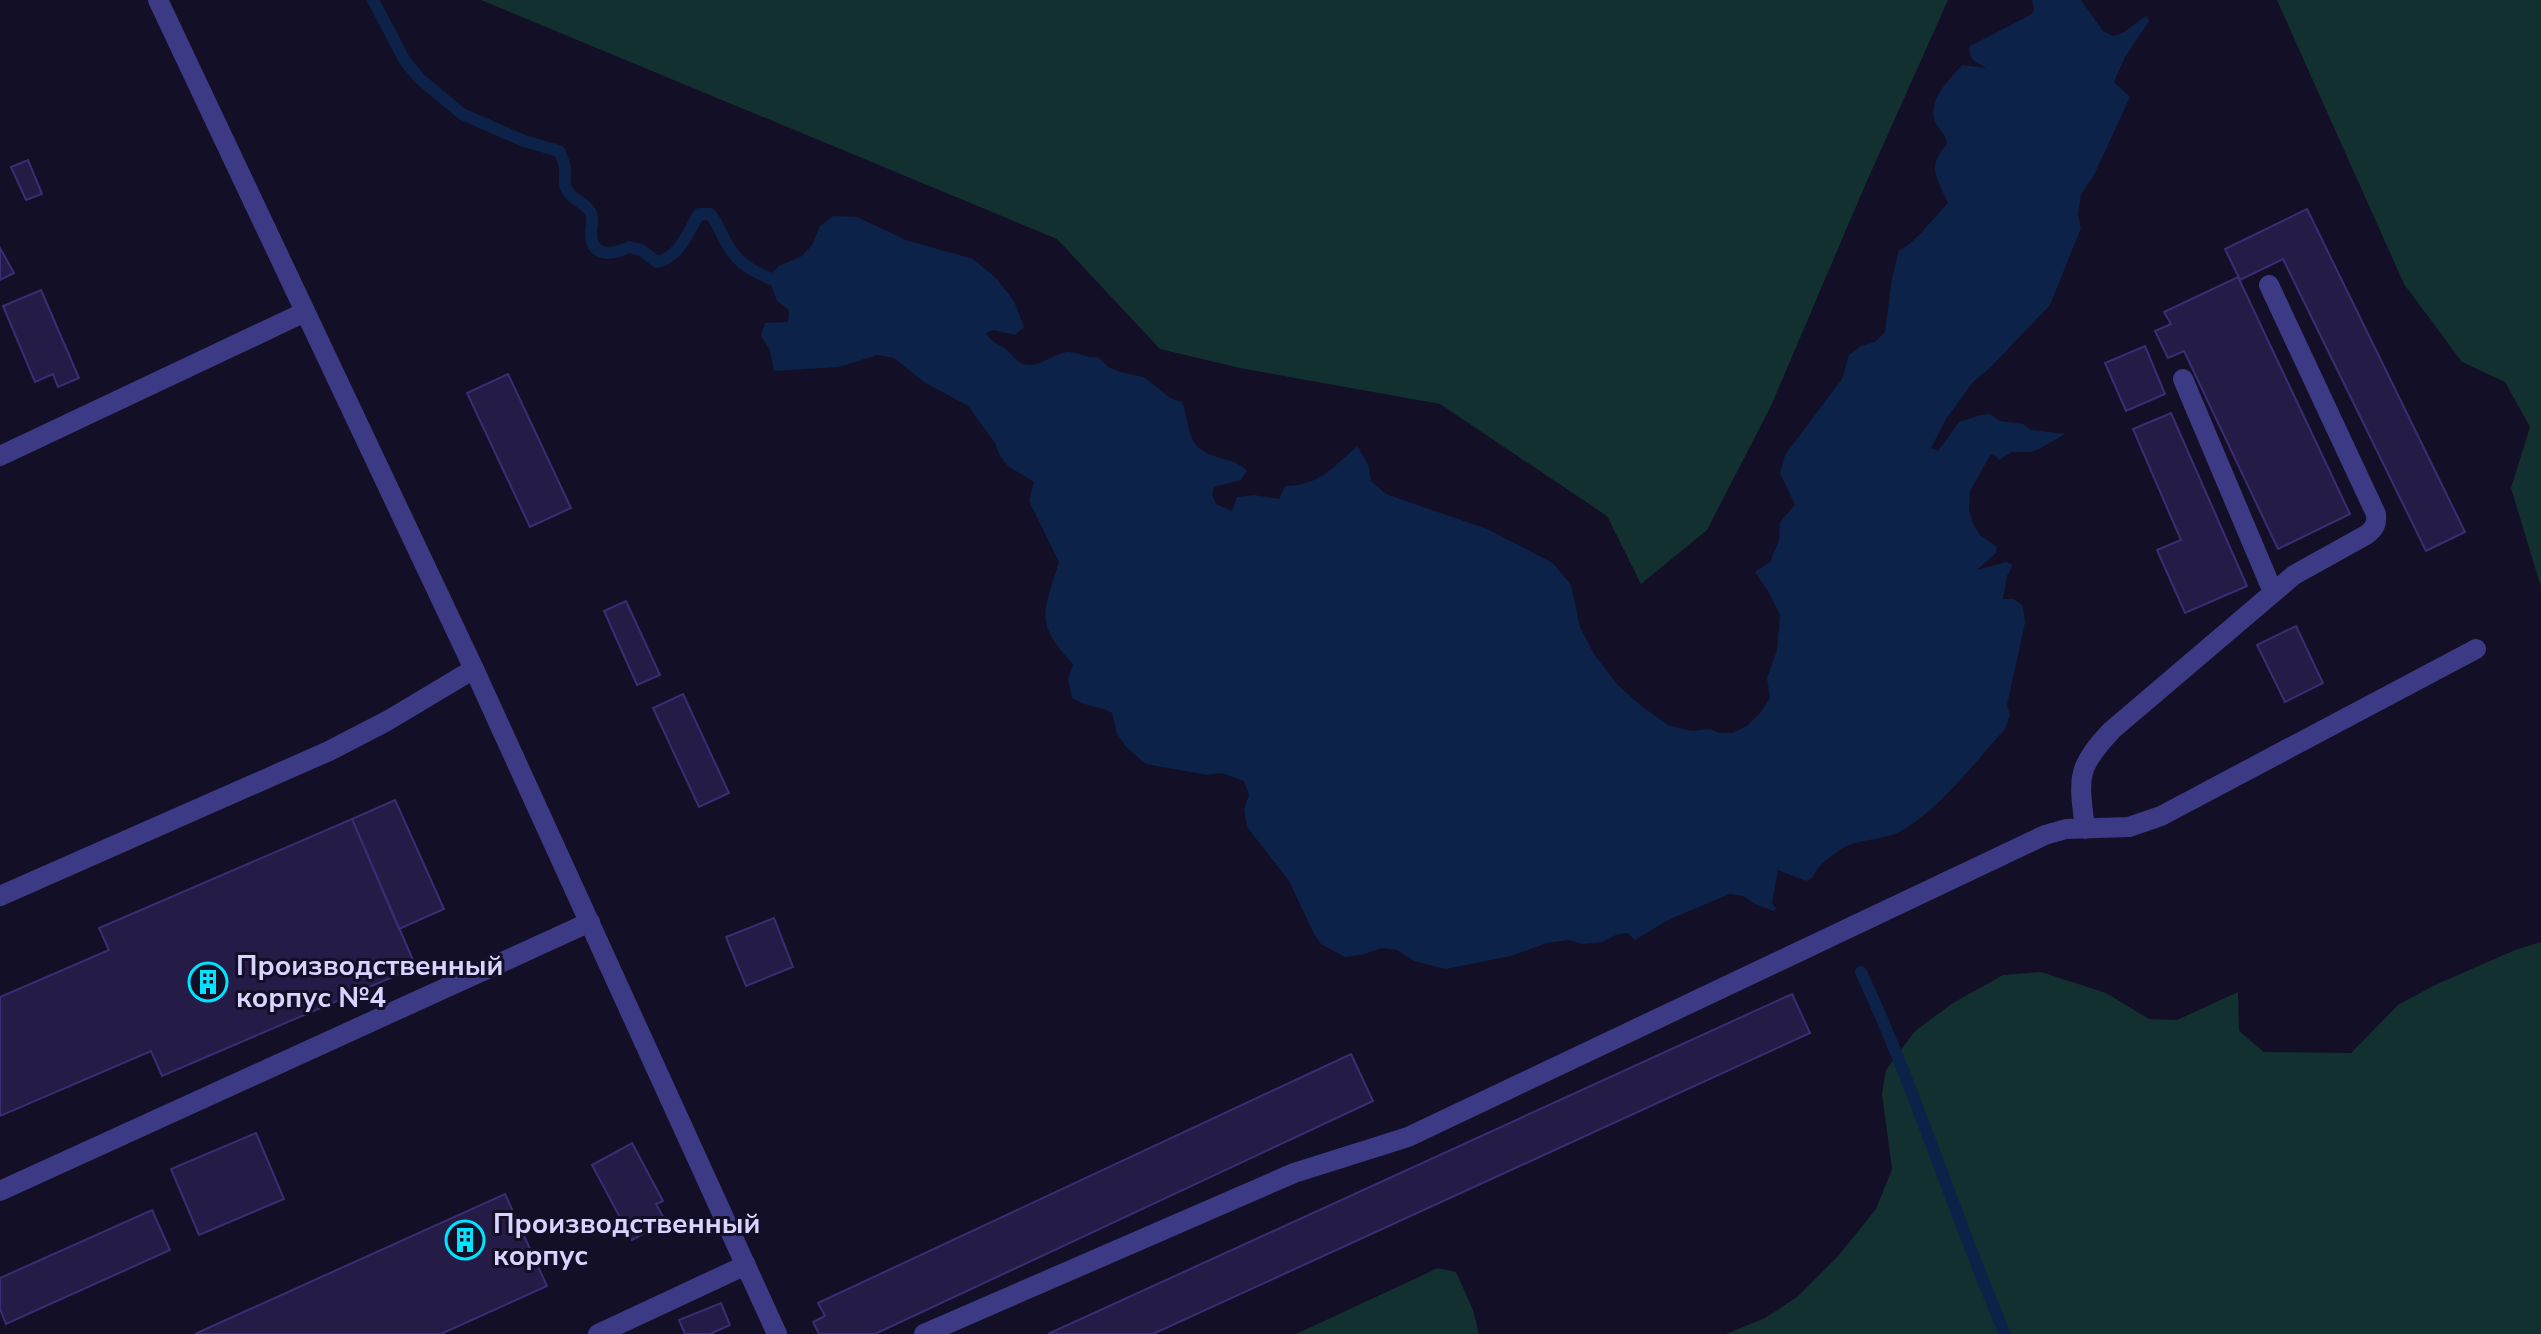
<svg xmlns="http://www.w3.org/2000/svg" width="2541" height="1334" viewBox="0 0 2541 1334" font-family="'Nunito Sans',sans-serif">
  <rect width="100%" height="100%" fill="#130f26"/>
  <path fill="#12302f" d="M 481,0 L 1948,0 L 1863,190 L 1771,406 L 1707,530 L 1641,584 L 1607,516 L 1440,404 L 1240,368 L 1160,349 L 1057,239 Z
    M 2277,0 L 2541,0 L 2541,587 L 2511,488 L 2530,427 L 2505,382 L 2462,362 L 2404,284 Z
    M 2541,942 L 2541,1334 L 1726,1334 L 1765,1318 L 1797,1297 L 1839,1255 L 1876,1209 L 1892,1169 L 1882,1094 L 1886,1070 L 1915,1031 L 1953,1003 L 2003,975 L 2041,972 L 2106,993 L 2149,1019 L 2177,1020 L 2238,992 L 2239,1031 L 2264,1052 L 2351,1053 L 2398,1005 L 2433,986 L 2515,950 Z
    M 1438,1268 L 1456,1272 L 1473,1310 L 1479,1334 L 1296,1334 Z"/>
  <path fill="#0c2248" d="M 2032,0 L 2081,0 L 2103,31 L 2113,36 L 2124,32 L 2147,15 L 2149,21 L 2125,57 L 2114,82 L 2130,97 L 2095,173 L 2081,195 L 2078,214 L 2081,228 L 2050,305 L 1991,367 L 1973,382 L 1946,419 L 1931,448 L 1938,451 L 1959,422 L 1980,415 L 1990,414 L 2000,421 L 2023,424 L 2031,430 L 2065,434 L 2039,449 L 2031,452 L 2012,452 L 1999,460 L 1995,455 L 1991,454 L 1970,491 L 1969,510 L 1973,524 L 1980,535 L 1997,547 L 1996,553 L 1977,570 L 2006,562 L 2013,565 L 2007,576 L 2003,599 L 2014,599 L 2023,606 L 2025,623 L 2007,705 L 2010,715 L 2005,729 C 1974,763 1943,806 1903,830 C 1884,841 1861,838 1843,848 C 1835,853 1824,861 1818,868 C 1813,874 1815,878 1806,881 L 1778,870 L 1772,903 L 1776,908 L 1774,911 L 1757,905 L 1743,896 L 1730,894 L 1670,919 L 1635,940 L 1628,933 L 1616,935 L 1602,942 L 1582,944 L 1568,940 L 1547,943 L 1511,956 L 1446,969 L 1414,961 L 1397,950 L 1381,948 L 1365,954 L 1345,957 L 1321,944 L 1314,934 L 1289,881 L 1247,827 L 1244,809 L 1249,795 L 1244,781 L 1222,773 L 1207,775 L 1146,764 L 1127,748 L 1117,734 L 1112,713 C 1097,705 1089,708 1072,698 L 1068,680 L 1073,664 C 1033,622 1044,612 1059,562 L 1029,501 L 1034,482 L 1008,466 L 1000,456 L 995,443 L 968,406 L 924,382 L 894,358 L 877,355 L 839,367 L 774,371 L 770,350 L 761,336 L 765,323 L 788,322 L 789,310 L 777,301 L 768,277 L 779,266 L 802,256 L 812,245 L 820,226 L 833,216 L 857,217 L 906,240 L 973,259 L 996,278 L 1014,301 L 1024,327 L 1015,335 L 994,330 L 986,333 C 991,342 998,344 1006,349 C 1011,353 1014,359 1019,362 C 1035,372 1051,354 1067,352 C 1079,351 1086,359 1098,357 L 1108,367 L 1120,372 L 1144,377 L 1170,398 L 1182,402 C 1188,416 1187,434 1196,445 C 1210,461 1234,456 1247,471 L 1241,480 L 1214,487 L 1212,494 L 1216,504 L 1232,511 L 1237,497 L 1254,495 L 1279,499 L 1285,486 C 1318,486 1334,467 1357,446 L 1368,464 L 1371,481 L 1386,494 L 1487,529 L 1553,563 L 1571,585 L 1580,627 L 1594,654 L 1617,684 L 1640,705 L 1668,725 L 1692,731 L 1710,729 L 1719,733 L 1733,733 L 1748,725 L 1761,712 L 1770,698 L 1767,678 L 1777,650 L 1780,615 L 1768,591 L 1755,572 L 1770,562 L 1779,540 L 1780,522 L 1795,505 L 1780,473 L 1785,455 L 1842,379 L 1849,355 L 1861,346 L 1875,342 L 1885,332 L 1892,278 L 1899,250 C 1913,246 1936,215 1948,203 C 1937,178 1926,167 1947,144 C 1946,134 1939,130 1935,122 C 1927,100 1949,80 1962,65 L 1986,68 C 1977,61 1967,61 1970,46 L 2032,14 L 2034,10 Z"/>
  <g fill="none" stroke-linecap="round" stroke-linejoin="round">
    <path stroke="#0c2248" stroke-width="12" d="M 373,0 L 405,61 L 419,78 L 462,114 L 524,141 L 559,151 C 561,157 565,163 565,169 C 566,179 562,184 569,193 C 574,200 584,203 589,210 C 595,218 591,226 591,234 C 591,259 615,254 629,247 L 641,250 L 657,262 C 680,257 688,232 699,214 L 710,214 C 718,223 720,232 726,242 C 739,267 757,273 781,283
      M 1861,972 C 1916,1090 1954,1215 2005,1334"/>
  </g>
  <path fill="#241b47" stroke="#3b2d73" stroke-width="2" d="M 28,160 L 42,194 L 26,200 L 11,167 Z
    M 2307,209 L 2465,532 L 2426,551 L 2283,259 L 2240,280 L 2225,249 Z
    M 0,248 L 14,273 L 0,280 Z
    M 2238,277 L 2350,514 L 2278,549 L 2184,351 L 2168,358 L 2155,331 L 2171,324 L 2164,312 Z
    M 41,290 L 79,378 L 58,387 L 53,374 L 35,382 L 3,306 Z
    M 2145,346 L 2165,394 L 2126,411 L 2105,363 Z
    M 508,374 L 571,508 L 530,527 L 467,393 Z
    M 2171,413 L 2247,586 L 2185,613 L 2157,550 L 2181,540 L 2133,429 Z
    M 626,601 L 660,675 L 637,685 L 604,611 Z
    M 2296,626 L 2323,683 L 2285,702 L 2257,645 Z
    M 683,694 L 729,793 L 699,807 L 653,708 Z
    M 395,800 L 444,909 L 399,929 L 352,819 Z
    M 352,819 L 416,967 L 162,1076 L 151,1051 L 0,1116 L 0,997 L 109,950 L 99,928 Z
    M 774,918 L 793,967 L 746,986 L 726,937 Z
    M 1792,994 L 1810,1033 L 1153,1334 L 1048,1334 Z
    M 1351,1054 L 1373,1101 L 875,1334 L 819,1334 L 813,1322 L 825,1316 L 818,1303 Z
    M 256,1133 L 284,1199 L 199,1235 L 171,1169 Z
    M 632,1143 L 663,1201 L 656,1204 L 666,1222 L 632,1240 L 592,1165 Z
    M 505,1194 L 547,1286 L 441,1334 L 195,1334 Z
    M 152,1210 L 170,1250 L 6,1324 L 0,1309 L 0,1278 Z
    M 721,1303 L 730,1325 L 710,1334 L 685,1334 L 679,1320 Z"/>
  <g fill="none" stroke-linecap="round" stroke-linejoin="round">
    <path stroke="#3d3a85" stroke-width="20" d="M 158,0 L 474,669 L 777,1334
      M 2183,379 L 2273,592
      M 0,456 L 305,312
      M 2085,829 C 2079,778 2075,769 2112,730 L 2294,575 L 2366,535 C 2374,529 2377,525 2376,514 L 2269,285
      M 0,896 L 329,751 L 387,721 L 474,669
      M 0,1191 L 590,922
      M 598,1334 L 746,1265
      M 924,1334 L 1294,1173 L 1408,1137 L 2045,835 L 2066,829 L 2129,827 L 2161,816 L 2476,649"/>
  </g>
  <defs>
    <g id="building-ring" transform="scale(2)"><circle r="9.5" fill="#130f26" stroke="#00e5ff" stroke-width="1.5"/><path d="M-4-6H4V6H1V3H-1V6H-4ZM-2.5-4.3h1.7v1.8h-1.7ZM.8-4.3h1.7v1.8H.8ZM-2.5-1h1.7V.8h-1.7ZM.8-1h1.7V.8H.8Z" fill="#00e5ff"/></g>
  </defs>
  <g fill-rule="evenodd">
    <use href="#building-ring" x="208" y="982"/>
    <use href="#building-ring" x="465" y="1240"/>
  </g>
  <g text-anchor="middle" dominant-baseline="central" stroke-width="6" stroke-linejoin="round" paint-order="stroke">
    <g font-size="28" font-weight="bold" fill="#d9d4ff" stroke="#130f26" text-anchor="start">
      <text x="236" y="966">Производственный<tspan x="236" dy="32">корпус №4</tspan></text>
      <text x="493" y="1224">Производственный<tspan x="493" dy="32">корпус</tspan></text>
    </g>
  </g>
</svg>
